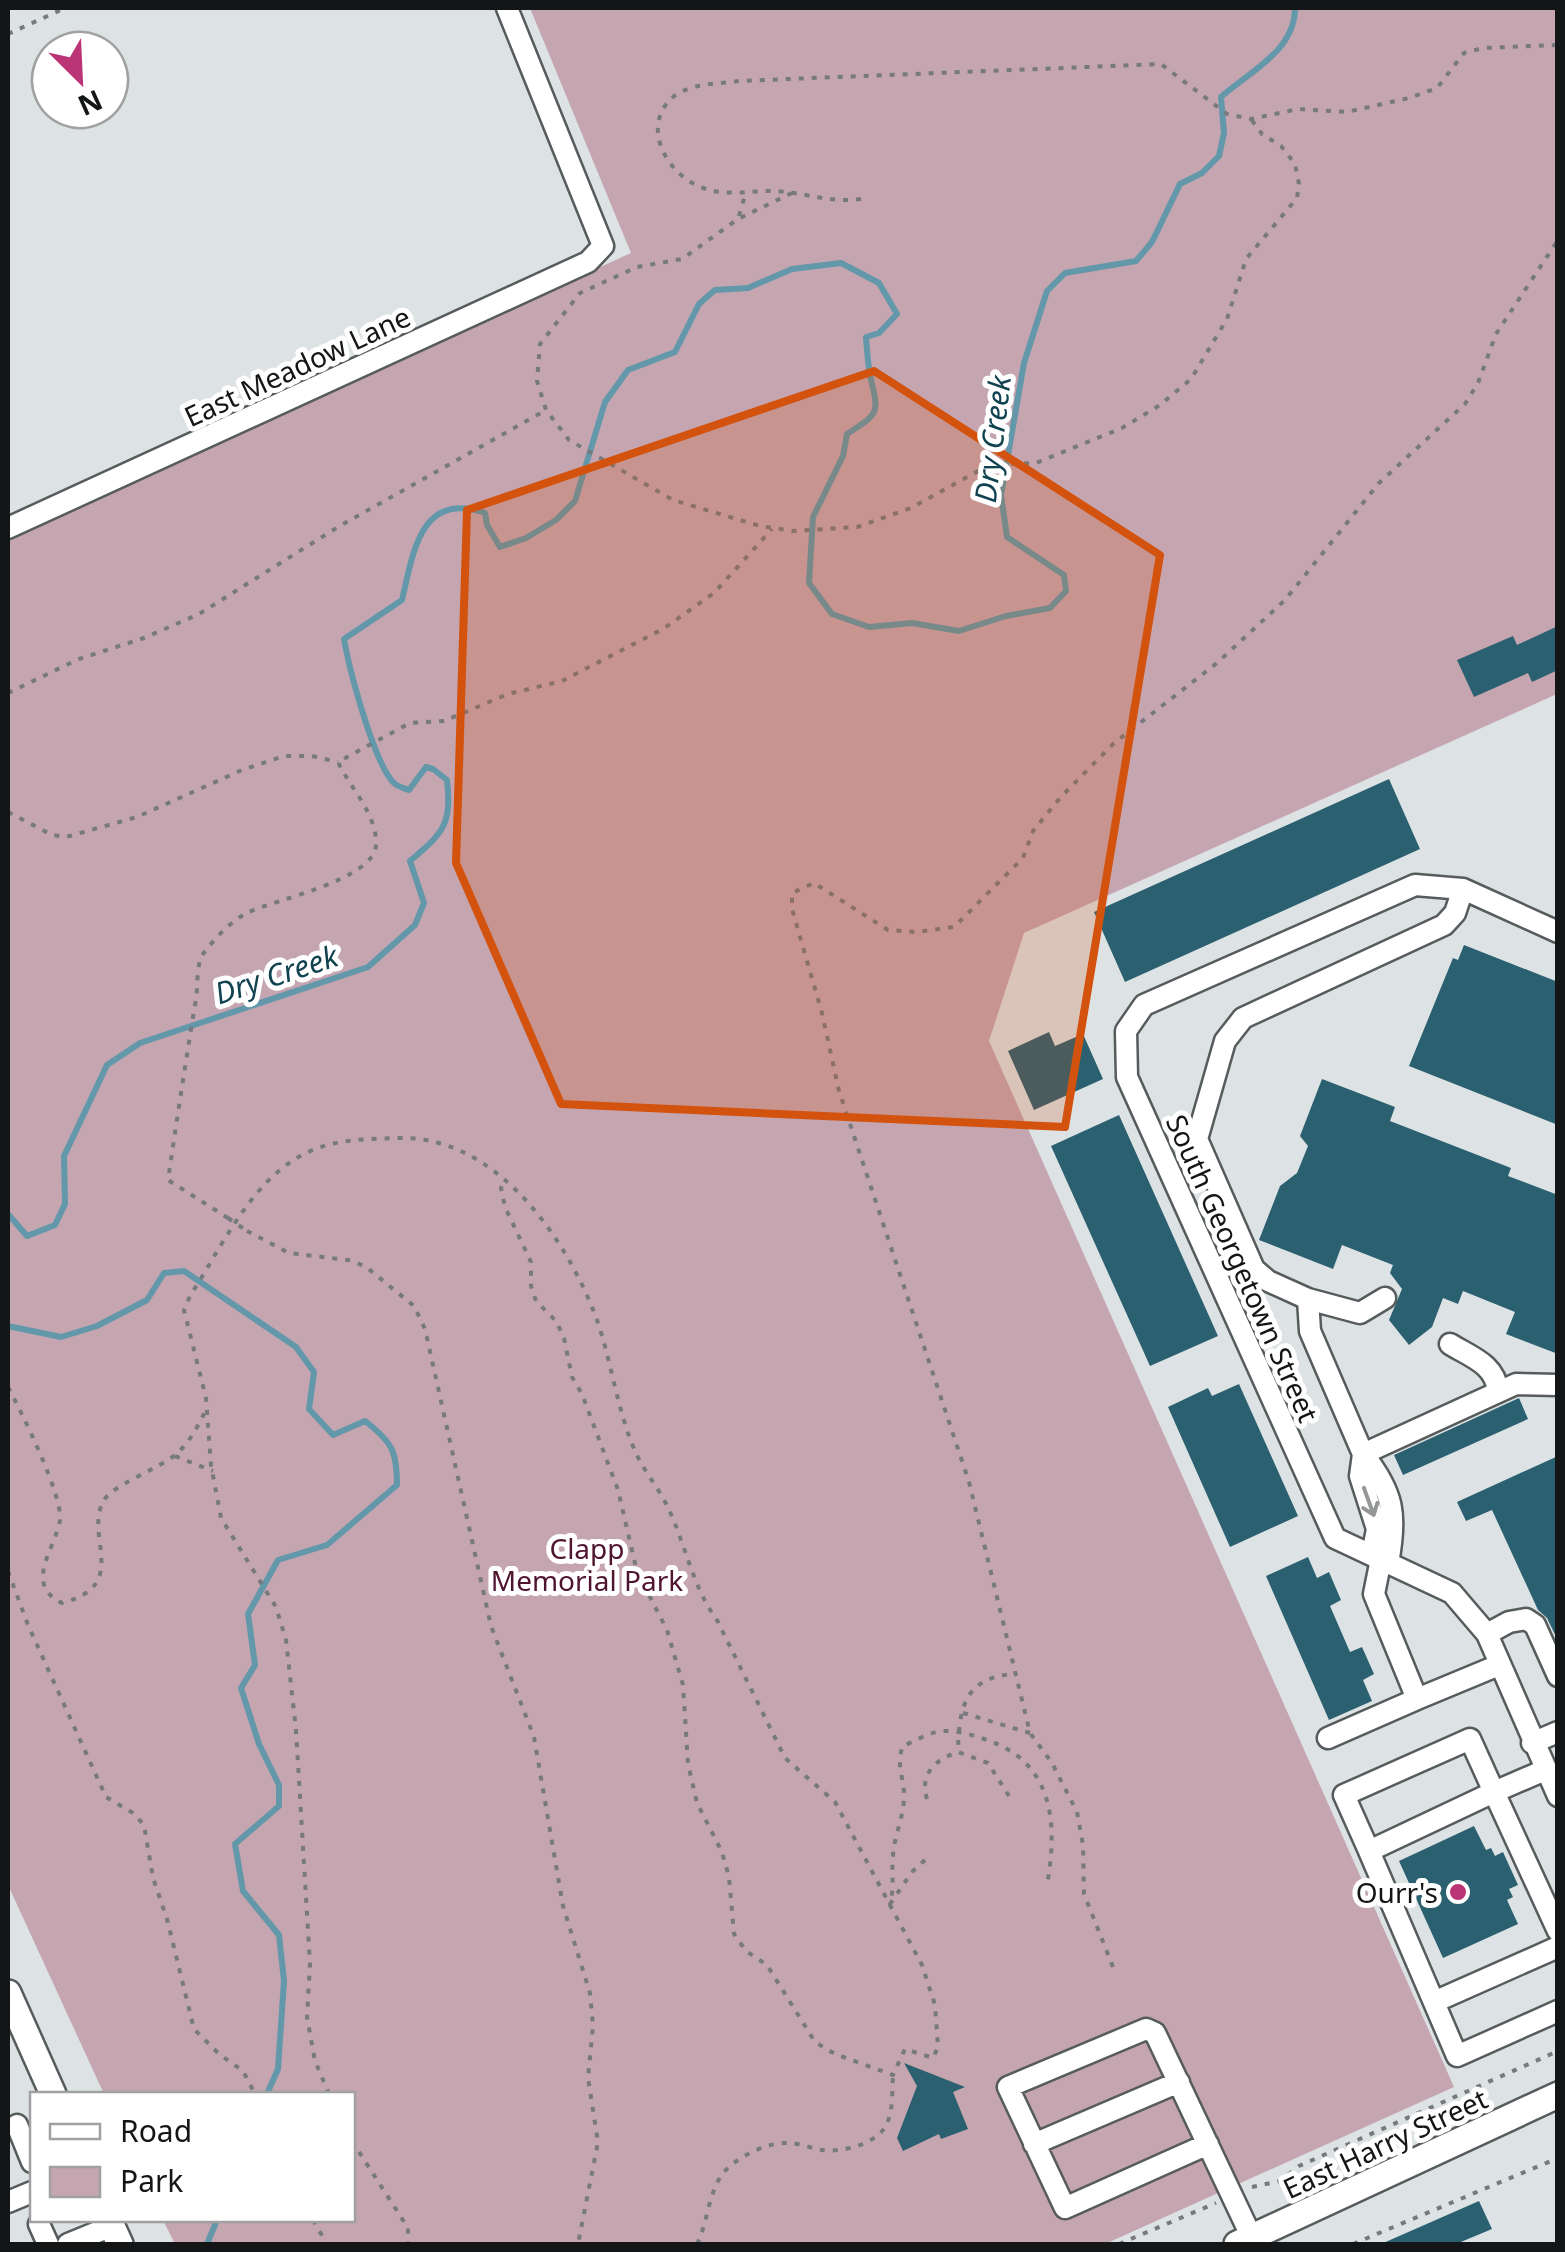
<svg xmlns="http://www.w3.org/2000/svg" width="1565" height="2252" viewBox="0 0 1565 2252" font-family="'Noto Sans',sans-serif">
  <rect width="100%" height="100%" fill="#dde2e4"/>
  <path fill="#c5a5b0" d="M 530,8 L 1557,8 L 1557,694 L 1024,933 L 989,1041 L 1454,2087 L 1105,2244 L 175,2244 L 163,2220 L 352,2220 L 352,2094 L 104,2094 L 8,1885 L 8,537 L 631,253 Z"/>
  <g fill="none" stroke-linecap="round" stroke-linejoin="round">
    <path stroke="#6298a9" stroke-width="6" d="M 8,1214 L 27,1236 L 55,1225 L 65,1204 L 64,1156 L 107,1065 L 140,1043 L 368,967 L 415,925 L 424,903 L 410,861 C 443,833 452,825 447,780 L 433,769 L 426,767 L 409,790 C 404,788 398,787 394,783 C 374,764 349,668 344,639 L 402,600 C 413,554 420,490 485,513 L 487,525 L 500,547 L 526,538 L 556,520 L 575,501 L 605,402 L 628,370 L 675,352 L 699,304 L 715,290 L 748,288 L 792,269 L 841,263 L 879,283 L 897,314 L 879,333 L 866,337 C 867,351 868,367 871,380 C 880,415 877,414 847,434 L 843,456 L 813,517 L 809,583 L 832,614 L 869,627 L 912,623 L 959,631 L 1006,616 L 1050,608 L 1066,591 L 1064,575 L 1007,537 L 1001,495 L 1024,363 L 1047,291 L 1065,273 L 1136,261 L 1152,242 L 1180,184 L 1202,173 L 1219,156 L 1224,133 L 1221,97 C 1250,71 1295,51 1295,8
      M 8,1326 L 61,1337 L 97,1326 L 147,1300 L 164,1273 L 184,1271 L 296,1347 L 314,1372 L 309,1409 L 333,1435 L 365,1421 C 392,1442 397,1451 397,1485 L 327,1545 L 278,1560 L 248,1614 L 255,1665 L 241,1688 L 259,1744 L 279,1785 L 279,1806 L 235,1844 L 243,1891 L 279,1935 L 284,1981 L 278,2069 L 267,2094
      M 207,2244 L 217,2220"/>
  </g>
  <path fill="#2b6070" d="M 1558,626 L 1558,670 L 1532,682 L 1528,673 L 1474,697 L 1457,660 L 1513,636 L 1517,645 Z
    M 1389,779 L 1420,849 L 1125,982 L 1094,912 Z
    M 1464,945 L 1558,982 L 1558,1125 L 1409,1066 L 1453,958 L 1458,960 Z
    M 1049,1032 L 1055,1046 L 1083,1034 L 1103,1079 L 1034,1110 L 1008,1051 Z
    M 1322,1079 L 1395,1107 L 1390,1121 L 1511,1168 L 1508,1176 L 1558,1195 L 1558,1354 L 1506,1334 L 1515,1312 L 1463,1291 L 1458,1304 L 1443,1298 L 1432,1327 L 1409,1345 L 1389,1320 L 1402,1289 L 1390,1273 L 1393,1265 L 1342,1245 L 1333,1269 L 1259,1240 L 1280,1186 L 1297,1173 L 1308,1146 L 1300,1136 Z
    M 1119,1115 L 1218,1336 L 1150,1366 L 1051,1146 Z
    M 1239,1384 L 1298,1516 L 1230,1547 L 1168,1407 L 1208,1388 L 1212,1396 Z
    M 1519,1398 L 1528,1419 L 1403,1475 L 1394,1455 Z
    M 1558,1456 L 1558,1641 L 1547,1618 L 1538,1610 L 1492,1510 L 1466,1521 L 1457,1502 Z
    M 1308,1557 L 1317,1578 L 1329,1572 L 1341,1600 L 1330,1606 L 1350,1652 L 1362,1647 L 1374,1674 L 1363,1680 L 1372,1701 L 1329,1720 L 1266,1576 Z
    M 1474,1826 L 1486,1850 L 1491,1848 L 1495,1856 L 1503,1852 L 1518,1885 L 1509,1889 L 1513,1897 L 1507,1900 L 1518,1924 L 1443,1958 L 1399,1861 Z
    M 904,2063 L 965,2087 L 953,2092 L 968,2129 L 941,2139 L 939,2134 L 903,2151 L 897,2138 L 917,2086 Z
    M 1479,2201 L 1492,2229 L 1456,2244 L 1381,2244 Z"/>
  <g fill="none" stroke-linecap="round" stroke-linejoin="round">
    <g stroke="#565b5c" stroke-width="25">
      <path id="minor" d="M 8,528 L 588,262 L 603,246 L 507,8
        M 1463,889 L 1455,913 L 1444,925 L 1243,1018 L 1225,1041 L 1197,1139 L 1254,1269 L 1268,1281 L 1308,1299 L 1310,1331 L 1363,1454 L 1516,1384 L 1558,1385
        M 1558,932 L 1463,889 L 1415,885 L 1144,1005 L 1126,1031 L 1127,1077 L 1335,1538 L 1452,1593 L 1487,1634 L 1558,1796
        M 1308,1299 L 1360,1313 L 1385,1298
        M 1450,1344 C 1471,1357 1495,1364 1498,1391
        M 1372,1555 L 1377,1529 L 1360,1476 L 1363,1454 C 1394,1493 1397,1515 1388,1563
        M 1381,1559 L 1374,1594 L 1417,1699 L 1499,1665
        M 1487,1634 L 1509,1622 L 1526,1619 L 1535,1625 L 1558,1676
        M 1328,1738 L 1417,1699
        M 1532,1743 L 1558,1732
        M 1545,1770 L 1494,1792 L 1558,1931
        M 1369,1851 L 1344,1795 L 1470,1739 L 1494,1792 L 1369,1851 L 1457,2056 L 1558,2011
        M 1434,2002 L 1558,1947
        M 17,2125 L 32,2162
        M 1034,2144 L 1179,2082
        M 1208,2144 L 1065,2208 L 1008,2087 L 1146,2029 L 1155,2033 L 1252,2238 L 1255,2244
        M 8,2202 L 32,2192
        M 39,2224 L 48,2244
        M 68,2244 L 112,2226"/>
    </g>
    <g stroke="#565b5c" stroke-width="30">
      <path id="major" d="M 8,1993 L 53,2094
        M 109,2220 L 120,2244
        M 1237,2244 L 1558,2095"/>
    </g>
    <path stroke="#777a7c" stroke-width="4" stroke-dasharray="5 8" stroke-linecap="butt" d="M 8,34 L 65,8
      M 792,193 L 738,219 L 682,259 L 637,267 L 580,293 L 540,344 L 537,381 L 546,410 L 569,440 L 673,500 L 760,526 L 793,531 L 857,527 L 911,508 L 989,465 L 1036,463 L 1122,428 L 1160,405 L 1191,379 L 1227,319 L 1246,259 L 1297,198 L 1299,184 L 1295,164 L 1281,146 L 1262,134 L 1251,119
      M 861,199 C 834,203 813,195 786,192 C 757,188 731,198 703,188 C 668,176 639,127 673,97 C 690,83 718,84 739,81 L 1161,64 L 1227,114 L 1251,119 L 1298,109 L 1347,112 L 1409,98 L 1437,88 L 1464,53 L 1483,48 L 1558,45
      M 739,216 L 746,192
      M 8,693 L 79,659 L 144,638 L 199,614 L 338,527 L 546,410
      M 8,812 L 52,835 L 66,837 L 137,817 L 242,770 L 284,756 L 312,756 L 338,762
      M 228,1218 L 168,1180 C 177,1119 186,1059 196,999 C 198,986 196,965 203,954 C 214,939 231,921 247,913 C 275,899 376,880 376,844 C 377,814 350,788 338,762 L 410,723 L 444,721 L 508,694 L 562,681 L 663,629 L 714,593 L 772,529
      M 247,1231 L 289,1253 L 348,1260 L 365,1266 L 414,1306 L 425,1329 L 491,1626 L 534,1737 L 563,1906 L 590,1993 L 593,2026 L 588,2078 L 598,2142 L 578,2244
      M 8,1387 C 21,1411 63,1496 60,1520 C 55,1550 23,1584 62,1603 C 132,1585 83,1536 104,1500 C 113,1485 158,1469 175,1455 C 189,1444 198,1426 206,1410
      M 175,1456 L 213,1471
      M 8,1571 L 28,1625 L 106,1797 L 133,1813 L 144,1825 L 153,1878 L 167,1919 L 194,2029 L 219,2054 L 243,2071 L 255,2094
      M 963,1713 L 1030,1733
      M 1009,1796 L 988,1763 L 958,1752 C 959,1708 964,1677 1015,1674
      M 927,1799 C 919,1774 936,1759 958,1752
      M 925,1860 L 912,1872 L 890,1904 C 895,1882 891,1875 893,1856 C 894,1835 905,1815 904,1793 C 903,1775 896,1763 903,1746 C 915,1741 933,1730 946,1731 C 958,1731 973,1735 984,1739 C 1054,1761 1058,1823 1047,1885
      M 1113,1967 L 1084,1894 L 1083,1845 L 1077,1812 L 1052,1763 L 1030,1733 L 969,1482 L 839,1091 L 822,1013 L 792,909 L 792,893 L 814,883 L 888,930 L 916,932 L 954,927 L 1023,858 L 1033,831 L 1060,798 L 1113,744 L 1217,663 L 1285,600 L 1379,483 L 1465,404 L 1478,383 L 1496,334 L 1558,240
      M 329,2094 L 315,2061 L 307,2017 L 310,1964 L 296,1730 L 286,1640 L 276,1607 L 221,1518 L 211,1465 L 206,1398 L 184,1310 L 190,1296 C 222,1247 252,1178 308,1152 C 336,1139 367,1139 397,1138 C 495,1134 567,1238 597,1320 C 611,1360 618,1413 635,1451 C 644,1472 660,1489 669,1510 C 686,1546 693,1588 717,1620 L 785,1758 L 835,1802 L 922,1965 L 935,2005 L 938,2047 L 933,2058 L 905,2049 L 893,2075 L 835,2054 L 815,2042 L 767,1965 L 746,1951 L 734,1934 L 729,1877 L 722,1852 L 697,1803 L 688,1764 L 683,1685 L 667,1630 L 637,1572 L 618,1490 L 582,1394 L 572,1377 L 564,1338 L 556,1321 L 536,1301 L 531,1286 L 531,1262 L 505,1207 L 501,1188 L 505,1181
      M 352,2141 L 408,2228 L 408,2244
      M 1252,2187 L 1280,2181 L 1299,2166 L 1558,2051
      M 313,2220 L 327,2244
      M 697,2244 C 709,2221 708,2185 729,2167 C 744,2154 765,2144 784,2143 C 798,2142 809,2148 822,2150 C 843,2153 881,2143 888,2121 C 893,2108 892,2090 893,2075
      M 1119,2244 L 1216,2203
      M 1353,2244 L 1558,2158"/>
    <use href="#minor" stroke="#fff" stroke-width="20"/>
    <use href="#major" stroke="#fff" stroke-width="25"/>
    <path stroke="#777a7c" stroke-width="4" stroke-dasharray="5 8" stroke-linecap="butt" d="M 228,1218 L 247,1231"/>
  </g>
  <defs><path id="oneway-shaft" d="M-6 0H5M1.5-3L5.5 0L1.5 3" fill="none" stroke-width="1.6" stroke-linecap="round" stroke-linejoin="round" transform="scale(2.5)"/></defs>
  <use stroke="#959696" href="#oneway-shaft" transform="translate(1369 1502) rotate(70)"/>
  <path fill="#d3520d" fill-opacity="0.2" stroke="#d3520d" stroke-width="8" stroke-linejoin="round" d="M 874,371 L 1160,555 L 1065,1127 L 561,1104 L 456,863 L 467,510 Z"/>
  <circle fill="#bb3475" stroke="#fff" stroke-width="4" cx="1458" cy="1892" r="10"/>
  <g text-anchor="middle" dominant-baseline="central" stroke-width="10" stroke-linejoin="round" paint-order="stroke">
    <g font-size="28" fill="#131516" stroke="#fff">
      <text transform="translate(297 366) rotate(-25)">East Meadow Lane</text>
      <text transform="translate(1243 1268) rotate(66)">South Georgetown Street</text>
      <text transform="translate(1385 2143) rotate(-25)">East Harry Street</text>
    </g>
    <g font-size="28" fill="#4f142f" stroke="#fff">
      <text x="587" y="1548">Clapp<tspan x="587" dy="32">Memorial Park</tspan></text>
    </g>
    <g font-size="28" fill="#131516" stroke="#fff" text-anchor="end">
      <text x="1438" y="1892">Ourr's</text>
    </g>
    <g font-size="30" font-style="italic" fill="#11424f" stroke="#fff">
      <text transform="translate(992 439) rotate(-83)">Dry Creek</text>
      <text transform="translate(276 974) rotate(-18)">Dry Creek</text>
    </g>
  </g>
  <rect width="1565" height="2252" fill="none" stroke="#131516" stroke-width="20"/>
  <rect x="30" y="2092" width="325" height="130" fill="#ffffff" stroke="#a1a1a2" stroke-width="2.5"/>
  <rect x="50" y="2124" width="50" height="15" fill="#ffffff" stroke="#a1a1a2" stroke-width="2.5"/>
  <text x="120" y="2142" font-size="30" fill="#131516">Road</text>
  <rect x="50" y="2167" width="50" height="30" fill="#c5a5b0" stroke="#a1a1a2" stroke-width="2.5"/>
  <text x="120" y="2192" font-size="30" fill="#131516">Park</text>
  <g transform="translate(80 80) rotate(156)"><circle r="48" fill="#ffffff" stroke="#a1a1a2" stroke-width="2.5"/>
  <path d="M0-8L18 38L0 25L-18 38Z" fill="#bb3475"/>
  <text y="-15" font-size="28" font-weight="bold" text-anchor="middle" fill="#131516">N</text>
  </g>
</svg>
